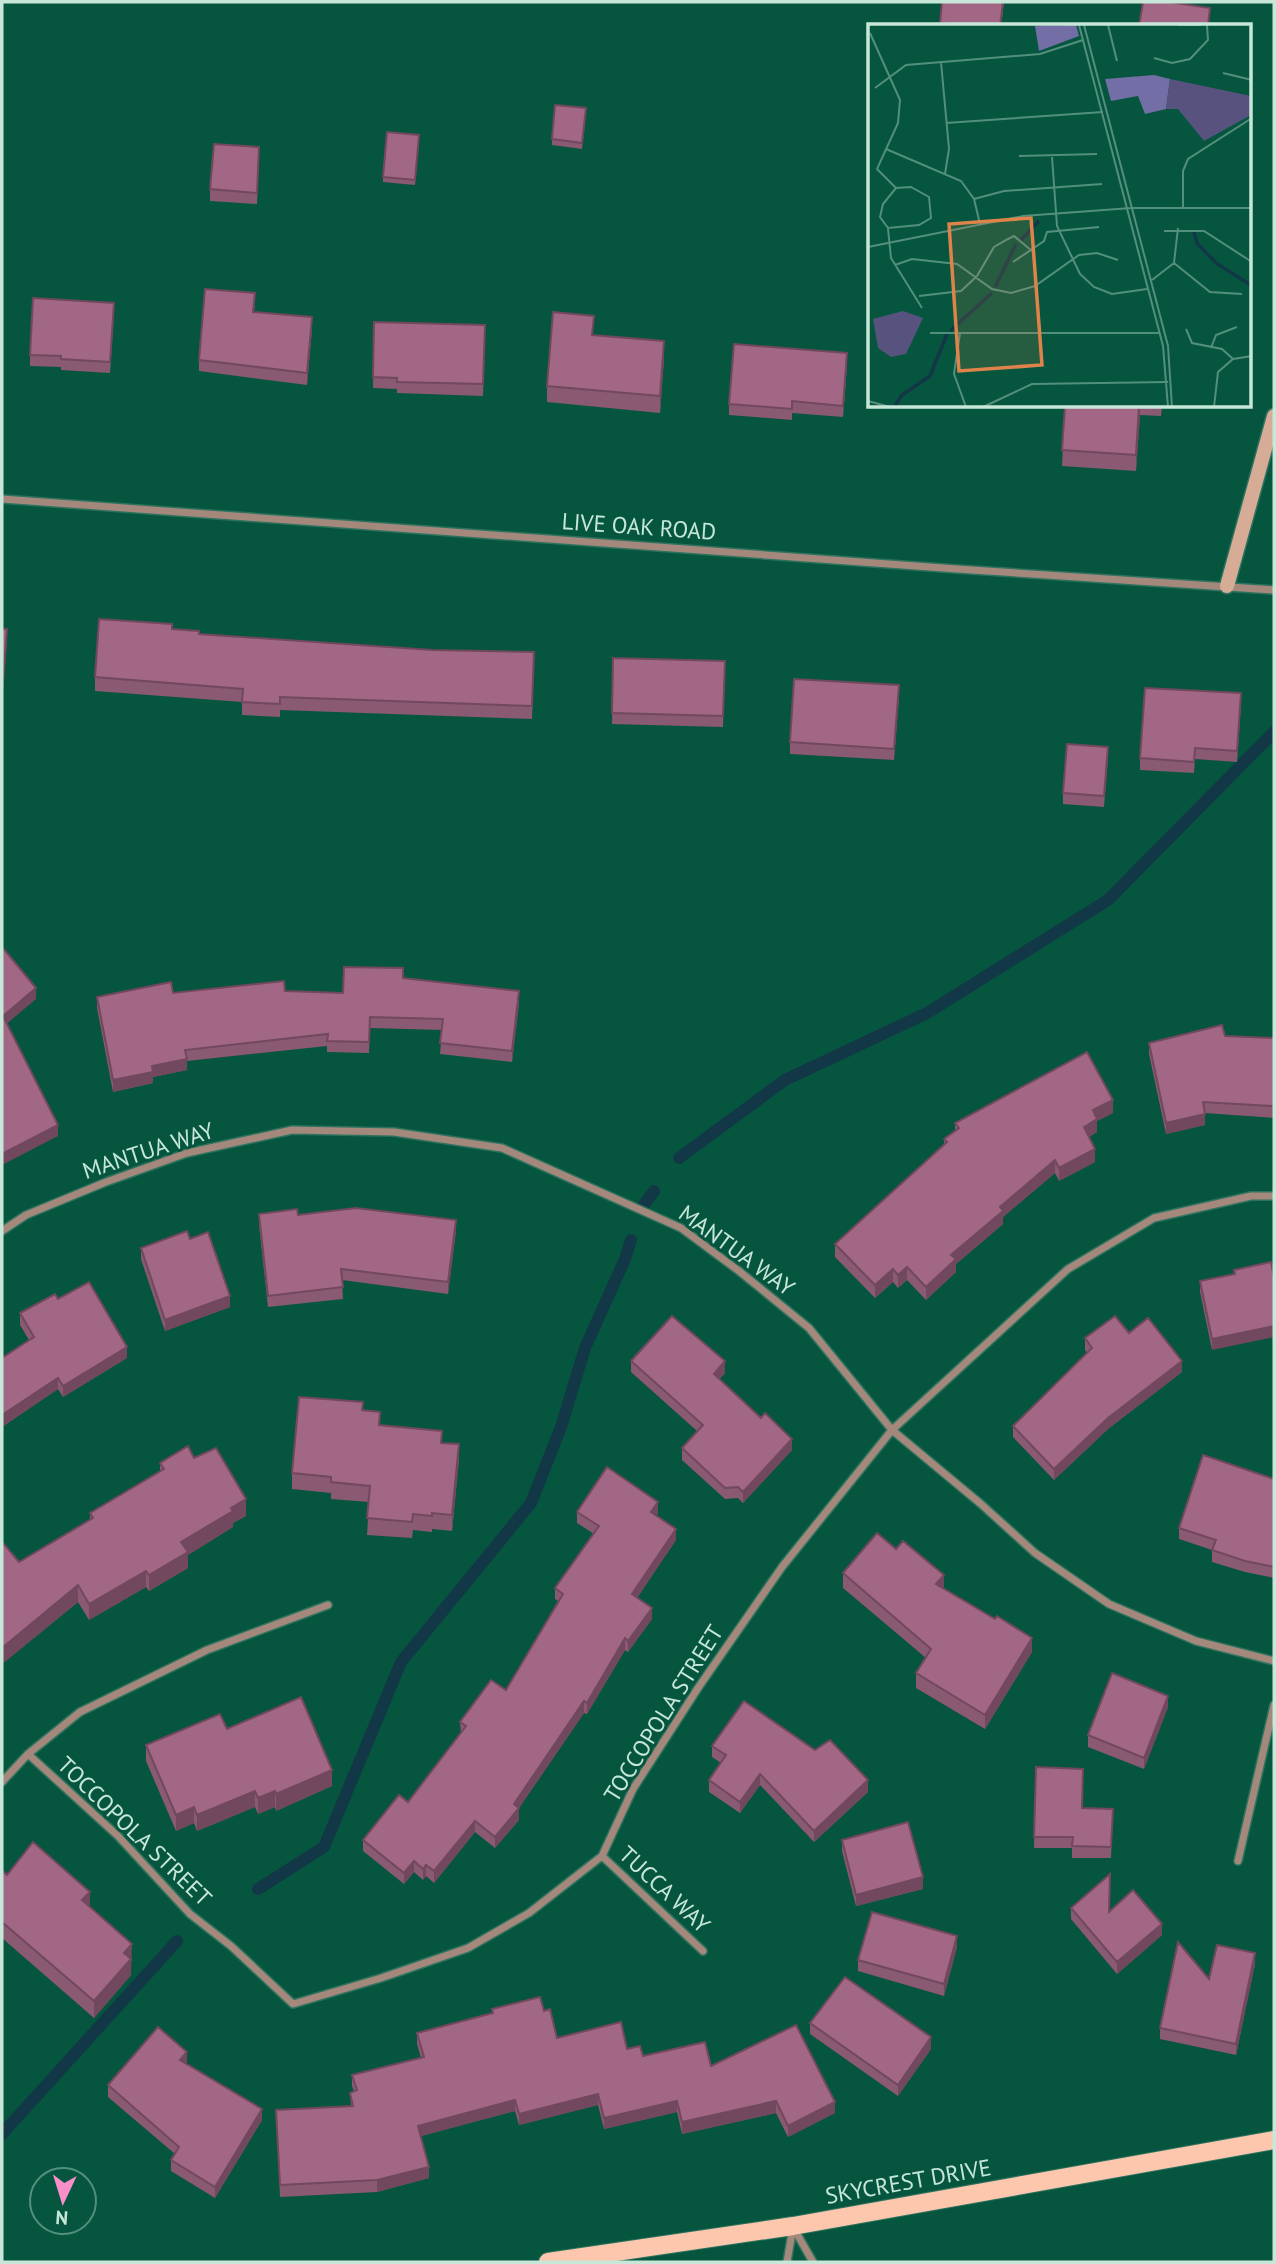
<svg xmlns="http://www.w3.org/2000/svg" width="1276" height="2264" viewBox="0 0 1276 2264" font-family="'PT Sans',sans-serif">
  <rect width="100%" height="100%" fill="#06553f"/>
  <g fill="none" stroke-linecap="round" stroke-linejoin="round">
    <path stroke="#123847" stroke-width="12" d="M 679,1158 L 785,1080 L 927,1013 L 1108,900 L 1274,732
      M 643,1206 L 654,1191
      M 258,1889 L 324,1847 L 401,1662 L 531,1503 L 561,1427 L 585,1348 L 625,1259 L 631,1240
      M 2,2134 L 177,1941"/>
    <g stroke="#2d725e" stroke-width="10">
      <path id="street" d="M 2,499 L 957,569 L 1274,590
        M 2,1231 L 26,1215 L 106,1182 L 187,1153 L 292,1130 L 394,1132 L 502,1148 L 681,1228 L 739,1271 L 809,1328 L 892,1430 L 981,1504 L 1035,1553 L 1109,1604 L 1196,1641 L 1274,1661
        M 28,1754 L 118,1836 L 190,1914 L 231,1946 L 293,2004 L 381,1978 L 468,1948 L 529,1913 L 602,1856 L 633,1789 L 698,1688 L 782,1567 L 892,1430 L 1068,1269 L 1154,1218 L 1251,1196 L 1274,1196
        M 2,1782 L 28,1754 L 80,1712 L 207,1650 L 328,1605
        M 602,1856 L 703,1951
        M 1238,1861 L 1274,1705
        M 793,2227 L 813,2262
        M 787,2262 L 793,2227"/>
    </g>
    <g stroke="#2d725e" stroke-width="17">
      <path id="secondary" d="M 1227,586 L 1274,416"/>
    </g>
    <g stroke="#2d725e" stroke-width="20">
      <path id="primary" d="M 548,2262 L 793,2226 L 1274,2140"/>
    </g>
    <use href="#street" stroke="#a3887b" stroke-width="7"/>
    <use href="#secondary" stroke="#d6ac97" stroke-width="14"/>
    <use href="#primary" stroke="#fcc7ac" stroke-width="18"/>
  </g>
  <path fill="#8a5972" d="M 942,2 L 1004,2 L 1001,26 L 940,26 Z
    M 586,114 L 582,149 L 552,145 L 552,139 Z
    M 419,140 L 415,185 L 383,182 L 383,177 Z
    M 259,158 L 257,204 L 210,201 L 210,189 Z
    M 255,304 L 254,312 L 312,329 L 307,385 L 199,371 L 199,360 Z
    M 114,314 L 110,373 L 61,370 L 61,367 L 30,366 L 30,355 Z
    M 374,322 L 485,325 L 483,396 L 397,393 L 397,389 L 373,388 Z
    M 593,335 L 664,358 L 660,413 L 547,402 L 547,386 Z
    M 847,364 L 843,417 L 792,413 L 792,420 L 729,415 L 729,404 Z
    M 1065,406 L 1162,406 L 1161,416 L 1140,415 L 1136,471 L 1062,466 Z
    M 172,629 L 199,634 L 534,666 L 532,719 L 280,710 L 280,717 L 242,715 L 242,702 L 95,691 L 95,677 Z
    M 613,658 L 725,661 L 723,727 L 612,724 Z
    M 899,696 L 894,760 L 790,754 L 790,742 Z
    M 1241,704 L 1237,762 L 1195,759 L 1194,773 L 1140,770 L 1140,758 Z
    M 1108,758 L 1104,807 L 1063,804 L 1063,793 Z
    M 403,978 L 519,1003 L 512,1062 L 440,1054 L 442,1030 L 370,1028 L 369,1053 L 327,1052 L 327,1046 L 187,1061 L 187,1070 L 153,1077 L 153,1083 L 113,1092 L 97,1008 L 97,997 L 173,993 L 285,991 L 343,993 Z
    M 1225,1036 L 1274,1038 L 1274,1118 L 1205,1113 L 1205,1125 L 1166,1134 L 1149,1054 L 1149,1043 Z
    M 1113,1113 L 1097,1121 L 1097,1132 L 1089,1137 L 1095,1162 L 1059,1181 L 1055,1173 L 1003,1217 L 1003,1224 L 956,1264 L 956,1272 L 926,1300 L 907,1280 L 898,1288 L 893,1282 L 875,1298 L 835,1257 L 835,1244 L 944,1144 L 944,1139 L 955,1132 L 955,1123 Z
    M 259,1214 L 298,1215 L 456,1231 L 448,1294 L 342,1280 L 343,1299 L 268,1307 L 259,1225 Z
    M 190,1239 L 230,1307 L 165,1331 L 141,1259 L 141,1248 Z
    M 1234,1270 L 1274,1277 L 1212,1350 L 1200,1292 L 1200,1281 L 1234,1274 Z
    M 58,1299 L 127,1358 L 63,1397 L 58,1389 L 2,1427 L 2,1358 L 29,1340 L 20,1325 L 20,1313 Z
    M 1129,1333 L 1182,1372 L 1108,1429 L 1054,1480 L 1013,1437 L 1013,1426 L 1087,1353 L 1085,1350 L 1085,1338 Z
    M 631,1361 L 725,1373 L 719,1379 L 792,1450 L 743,1503 L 738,1498 L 725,1499 L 682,1460 L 682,1448 L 697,1431 L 631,1372 Z
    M 363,1410 L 380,1425 L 442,1443 L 459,1460 L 452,1531 L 432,1529 L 432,1532 L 413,1530 L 412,1538 L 367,1535 L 369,1502 L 331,1499 L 331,1493 L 292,1489 L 292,1473 Z
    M 194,1458 L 246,1516 L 233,1523 L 233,1527 L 188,1555 L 188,1568 L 149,1591 L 146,1587 L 89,1620 L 78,1602 L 2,1664 L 2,1544 L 19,1562 L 90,1520 L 90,1513 L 160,1472 L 160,1463 Z
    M 1274,1479 L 1274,1578 L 1245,1572 L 1212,1562 L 1212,1550 L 1179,1539 L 1179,1528 Z
    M 577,1512 L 658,1513 L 656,1516 L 676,1540 L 637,1598 L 652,1619 L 628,1652 L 625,1650 L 587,1714 L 584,1713 L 519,1808 L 519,1820 L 495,1848 L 475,1832 L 434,1883 L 426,1876 L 423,1880 L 414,1872 L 404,1884 L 363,1851 L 363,1840 L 408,1802 L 461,1733 L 460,1722 L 506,1690 L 558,1601 L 555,1599 L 555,1588 L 594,1534 L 577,1523 Z
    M 843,1573 L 944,1588 L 1032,1652 L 985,1729 L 916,1688 L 916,1673 L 926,1658 L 843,1588 Z
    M 1168,1707 L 1144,1769 L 1088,1747 L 1088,1735 Z
    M 227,1729 L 332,1786 L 276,1811 L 275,1807 L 258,1814 L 255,1807 L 197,1831 L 194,1823 L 176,1831 L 146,1761 L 146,1745 Z
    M 712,1746 L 868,1792 L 814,1842 L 760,1785 L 740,1813 L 709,1792 L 709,1780 L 721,1763 L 712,1757 Z
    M 1036,1767 L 1082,1808 L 1113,1809 L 1111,1858 L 1072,1858 L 1072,1848 L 1034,1848 Z
    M 842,1840 L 923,1889 L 856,1906 L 842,1851 Z
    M 2,1875 L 7,1875 L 90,1907 L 132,1960 L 131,1962 L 131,1975 L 94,2018 L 2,1938 Z
    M 1071,1908 L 1109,1911 L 1162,1935 L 1117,1974 L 1071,1919 Z
    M 957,1947 L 944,1996 L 858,1971 L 858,1960 Z
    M 1255,1964 L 1236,2055 L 1160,2039 L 1160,2028 L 1209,1979 Z
    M 492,2009 L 544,2011 L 557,2038 L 627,2049 L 643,2056 L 711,2066 L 835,2113 L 788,2137 L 776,2113 L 682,2134 L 677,2112 L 604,2129 L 598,2105 L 519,2125 L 515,2111 L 421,2136 L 429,2178 L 377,2192 L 280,2197 L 276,2110 L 351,2106 L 350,2093 L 354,2091 L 352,2086 L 352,2075 L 421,2058 L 417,2044 L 417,2033 L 492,2013 Z
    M 810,2023 L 931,2049 L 898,2096 L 810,2034 Z
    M 186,2063 L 262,2120 L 215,2198 L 171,2171 L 171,2160 L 175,2154 L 108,2097 L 108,2085 Z"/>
  <path fill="#71485d" d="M 1003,2 L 1004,2 L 1001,26 L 1000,26 Z
    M 312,317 L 312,329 L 307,385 L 307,373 Z
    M 664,341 L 664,358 L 660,413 L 660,396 Z
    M 847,353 L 847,364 L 843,417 L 843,406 Z
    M 1139,406 L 1140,415 L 1136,471 L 1136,455 Z
    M 7,629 L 7,641 L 2,705 L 2,694 Z
    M 899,685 L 899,696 L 894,760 L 894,749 Z
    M 1241,693 L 1241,704 L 1237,762 L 1237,751 Z
    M 36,988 L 36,999 L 3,1027 L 3,1016 Z
    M 519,991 L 519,1003 L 512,1062 L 512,1051 Z
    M 187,1059 L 187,1070 L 153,1077 L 153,1083 L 113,1092 L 113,1080 L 152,1066 Z
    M 1113,1100 L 1113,1113 L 1097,1121 L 1097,1132 L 1084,1140 L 1084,1127 L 1093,1110 Z
    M 1205,1114 L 1205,1125 L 1166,1134 L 1166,1123 Z
    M 58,1125 L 58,1136 L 2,1165 L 2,1154 Z
    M 1095,1149 L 1095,1162 L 1059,1181 L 1059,1168 Z
    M 1055,1160 L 1055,1173 L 1003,1217 L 1003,1224 L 956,1264 L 956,1272 L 926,1300 L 926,1287 L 951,1255 L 1000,1207 Z
    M 456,1220 L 456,1231 L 448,1294 L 448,1282 Z
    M 907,1267 L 907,1280 L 898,1288 L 898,1275 Z
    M 893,1269 L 893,1282 L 875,1298 L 875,1285 Z
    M 230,1296 L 230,1307 L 165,1331 L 165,1320 Z
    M 1274,1326 L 1274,1337 L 1212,1350 L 1212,1339 Z
    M 127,1347 L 127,1358 L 63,1397 L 63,1386 Z
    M 725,1361 L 725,1373 L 714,1386 L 714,1374 Z
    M 1182,1361 L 1182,1372 L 1108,1429 L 1054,1480 L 1054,1469 L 1108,1418 Z
    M 58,1378 L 58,1389 L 2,1427 L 2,1415 Z
    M 792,1439 L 792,1450 L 743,1503 L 743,1492 Z
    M 459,1444 L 459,1460 L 452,1531 L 452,1515 Z
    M 246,1499 L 246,1516 L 233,1523 L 233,1527 L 188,1555 L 188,1568 L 149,1591 L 149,1575 L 181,1542 L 231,1508 Z
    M 658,1502 L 658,1513 L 651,1524 L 651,1512 Z
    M 676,1529 L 676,1540 L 632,1605 L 632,1594 Z
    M 146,1571 L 146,1587 L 89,1620 L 89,1604 Z
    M 944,1575 L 944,1589 L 936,1584 Z
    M 78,1585 L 78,1602 L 2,1664 L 2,1648 Z
    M 652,1608 L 652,1619 L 628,1652 L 628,1641 Z
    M 625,1638 L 625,1650 L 587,1714 L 587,1703 Z
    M 1032,1638 L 1032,1652 L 985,1729 L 985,1715 Z
    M 1168,1696 L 1168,1707 L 1144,1769 L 1144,1758 Z
    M 584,1701 L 584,1713 L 519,1808 L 519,1820 L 495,1848 L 495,1837 L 514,1804 Z
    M 332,1770 L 332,1786 L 276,1811 L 276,1794 Z
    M 760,1774 L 760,1785 L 740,1813 L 740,1802 Z
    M 868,1780 L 868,1792 L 814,1842 L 814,1831 Z
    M 255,1791 L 255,1807 L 197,1831 L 197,1815 Z
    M 275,1791 L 275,1807 L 258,1814 L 258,1798 Z
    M 194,1807 L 194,1823 L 176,1831 L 176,1815 Z
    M 475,1821 L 475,1832 L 434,1883 L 434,1871 Z
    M 414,1861 L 414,1872 L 404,1884 L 404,1873 Z
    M 426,1865 L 426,1876 L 423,1880 L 423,1869 Z
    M 923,1877 L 923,1889 L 856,1906 L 856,1895 Z
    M 90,1892 L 90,1908 L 82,1900 Z
    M 1162,1924 L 1162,1935 L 1117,1974 L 1117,1962 Z
    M 957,1936 L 957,1947 L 944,1996 L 944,1984 Z
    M 132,1944 L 131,1975 L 94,2018 L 94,2001 L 124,1953 Z
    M 1255,1953 L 1255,1964 L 1236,2055 L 1236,2044 Z
    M 931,2037 L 931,2049 L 898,2096 L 898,2085 Z
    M 187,2052 L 187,2063 L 180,2071 L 180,2060 Z
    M 598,2094 L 598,2105 L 519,2125 L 519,2114 Z
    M 515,2100 L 515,2111 L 418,2137 L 418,2126 Z
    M 677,2101 L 677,2112 L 604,2129 L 604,2118 Z
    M 776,2101 L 776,2113 L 682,2134 L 682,2122 Z
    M 835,2102 L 835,2113 L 788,2137 L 788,2126 Z
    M 262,2109 L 262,2120 L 215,2198 L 215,2187 Z
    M 429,2167 L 429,2178 L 377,2192 L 377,2180 Z"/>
  <path fill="#a16785" stroke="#71485d" stroke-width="2" d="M 942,2 L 1003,2 L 1000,26 L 973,26 L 940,23 Z
    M 1143,2 L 1169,2 L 1210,8 L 1208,26 L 1139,26 Z
    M 555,105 L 586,108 L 582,143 L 552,139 Z
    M 387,132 L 419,135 L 415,180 L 383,177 Z
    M 214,144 L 259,147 L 257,193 L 210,189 Z
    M 205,289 L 255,293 L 253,312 L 312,317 L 307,373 L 199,360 Z
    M 33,298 L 114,303 L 110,362 L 61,359 L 61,356 L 30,355 Z
    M 553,312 L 594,316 L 592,335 L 664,341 L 660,396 L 547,386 Z
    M 374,322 L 485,325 L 483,384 L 397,382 L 397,378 L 373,377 Z
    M 734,344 L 847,353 L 843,406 L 792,401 L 792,409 L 729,404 Z
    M 1065,406 L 1139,406 L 1136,455 L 1062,450 Z
    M 99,619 L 172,624 L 172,629 L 199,631 L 199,634 L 432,650 L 534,652 L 532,706 L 280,697 L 280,704 L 242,702 L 243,689 L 95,677 Z
    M 2,629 L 7,629 L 2,694 Z
    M 613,658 L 725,661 L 723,716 L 612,713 Z
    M 794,679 L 899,685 L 894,749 L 790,742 Z
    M 1145,688 L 1241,693 L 1237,751 L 1195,748 L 1194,762 L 1140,758 Z
    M 1067,744 L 1108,747 L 1104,796 L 1063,793 Z
    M 2,947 L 36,988 L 3,1016 L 58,1125 L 2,1154 Z
    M 344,967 L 403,968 L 403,978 L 519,991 L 512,1051 L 440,1043 L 443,1019 L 370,1017 L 369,1042 L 327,1041 L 328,1034 L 185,1050 L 187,1059 L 152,1066 L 153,1072 L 113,1080 L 97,997 L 171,982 L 173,993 L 284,981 L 285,991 L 343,993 Z
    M 1222,1025 L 1225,1036 L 1274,1038 L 1274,1106 L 1203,1102 L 1205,1114 L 1166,1123 L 1149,1043 Z
    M 1087,1052 L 1113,1100 L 1093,1110 L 1097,1119 L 1084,1127 L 1095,1149 L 1059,1168 L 1055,1160 L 1000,1207 L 1003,1211 L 951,1255 L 956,1259 L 926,1287 L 907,1267 L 898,1275 L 893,1269 L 875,1285 L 835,1244 L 947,1142 L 944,1139 L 959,1128 L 955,1123 Z
    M 356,1208 L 456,1220 L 448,1282 L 341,1269 L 343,1287 L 268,1296 L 259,1214 L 297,1209 L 298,1215 Z
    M 187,1231 L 190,1239 L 208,1232 L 230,1296 L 165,1320 L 141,1248 Z
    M 1271,1262 L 1274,1277 L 1274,1326 L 1212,1339 L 1200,1281 L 1235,1274 L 1234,1270 Z
    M 89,1282 L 127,1347 L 63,1386 L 58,1378 L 2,1415 L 2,1358 L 34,1337 L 20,1313 L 55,1294 L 58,1299 Z
    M 672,1316 L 725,1361 L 714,1374 L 761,1418 L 765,1413 L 792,1439 L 743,1492 L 738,1487 L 725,1488 L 682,1448 L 703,1425 L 631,1361 Z
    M 1115,1316 L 1129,1333 L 1148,1318 L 1182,1361 L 1108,1418 L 1054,1469 L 1013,1426 L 1092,1348 L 1085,1338 Z
    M 299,1397 L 363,1402 L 362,1410 L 380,1412 L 379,1425 L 442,1431 L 441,1443 L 459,1444 L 452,1515 L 432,1513 L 432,1516 L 413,1514 L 412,1522 L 367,1518 L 370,1486 L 331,1482 L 331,1477 L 292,1473 Z
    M 188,1446 L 194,1458 L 216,1448 L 246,1499 L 231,1508 L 233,1511 L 181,1542 L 188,1552 L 149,1575 L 146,1571 L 89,1604 L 78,1585 L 2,1648 L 2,1544 L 3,1543 L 19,1562 L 93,1518 L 90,1513 L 164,1469 L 160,1463 Z
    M 1203,1455 L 1274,1479 L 1274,1567 L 1245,1561 L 1212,1550 L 1216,1540 L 1179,1528 Z
    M 607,1467 L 658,1502 L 651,1512 L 676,1529 L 632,1594 L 652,1608 L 628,1641 L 625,1638 L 587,1703 L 584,1701 L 514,1804 L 519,1808 L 495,1837 L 475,1821 L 434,1871 L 426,1865 L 423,1869 L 414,1861 L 404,1873 L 363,1840 L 399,1795 L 408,1802 L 466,1726 L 460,1722 L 491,1680 L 506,1690 L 563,1594 L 555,1588 L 599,1526 L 577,1512 Z
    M 877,1533 L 896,1549 L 903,1541 L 944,1575 L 936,1584 L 995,1619 L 997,1616 L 1032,1638 L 985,1715 L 916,1673 L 931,1649 L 843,1573 Z
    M 1112,1673 L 1168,1696 L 1144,1758 L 1088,1735 Z
    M 301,1697 L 332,1770 L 276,1794 L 275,1791 L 258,1798 L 255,1791 L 197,1815 L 194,1807 L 176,1815 L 146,1745 L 220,1714 L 227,1729 Z
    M 744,1701 L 815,1750 L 830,1740 L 868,1780 L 814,1831 L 760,1774 L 740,1802 L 709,1780 L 726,1755 L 712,1746 Z
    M 1036,1767 L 1083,1769 L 1082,1808 L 1113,1809 L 1111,1847 L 1072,1846 L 1073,1837 L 1034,1837 Z
    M 908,1822 L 923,1877 L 856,1895 L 842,1840 Z
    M 33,1842 L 90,1892 L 82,1900 L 132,1944 L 124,1953 L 131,1959 L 94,2001 L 2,1922 L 2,1875 L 4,1872 L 7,1875 Z
    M 1110,1874 L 1109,1912 L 1133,1890 L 1162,1924 L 1117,1962 L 1071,1908 Z
    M 872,1912 L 957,1936 L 944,1984 L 858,1960 Z
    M 1178,1942 L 1209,1979 L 1217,1945 L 1255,1953 L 1236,2044 L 1160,2028 Z
    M 845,1977 L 931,2037 L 898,2085 L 810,2023 Z
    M 540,1997 L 544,2011 L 550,2009 L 557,2038 L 621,2022 L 627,2049 L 640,2046 L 643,2056 L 705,2042 L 711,2066 L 796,2025 L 835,2102 L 788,2126 L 776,2101 L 682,2122 L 677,2101 L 604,2118 L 598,2094 L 519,2114 L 515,2100 L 418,2126 L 429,2167 L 377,2180 L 280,2185 L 276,2110 L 353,2106 L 350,2093 L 357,2090 L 352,2075 L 424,2057 L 417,2033 L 493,2013 L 492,2009 Z
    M 158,2027 L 187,2052 L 180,2060 L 262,2109 L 215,2187 L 171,2160 L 179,2147 L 108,2085 Z"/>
  <g text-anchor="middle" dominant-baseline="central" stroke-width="6" stroke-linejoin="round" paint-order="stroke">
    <g font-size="23" fill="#c7e7d9" stroke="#06553f">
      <text transform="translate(639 526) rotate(4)">LIVE OAK ROAD</text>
      <text transform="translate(148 1150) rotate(-18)">MANTUA WAY</text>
      <text transform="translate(737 1250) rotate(36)">MANTUA WAY</text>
      <text transform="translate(663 1713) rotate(-58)">TOCCOPOLA STREET</text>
      <text transform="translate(135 1831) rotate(44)">TOCCOPOLA STREET</text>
      <text transform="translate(665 1889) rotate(43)">TUCCA WAY</text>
      <text transform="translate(908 2181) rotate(-10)">SKYCREST DRIVE</text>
    </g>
  </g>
  <g transform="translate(868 24)">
    <rect width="383" height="383" fill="#06553f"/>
    <path d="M 208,1 L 211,12 L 171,27 L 167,2 ZM 286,51 L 302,55 L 298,85 L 277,90 L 270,72 L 243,77 L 237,55 Z" fill="#736ea5"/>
    <path d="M 302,55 L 383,72 L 383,91 L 336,117 L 310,85 L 298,85 Z" fill="#57537e"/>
    <path d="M 35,287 L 55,294 L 38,330 L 23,333 L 10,324 L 5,295 Z" fill="#57537e"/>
    <path fill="none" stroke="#123847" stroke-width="3.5" d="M 326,208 L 329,219 L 348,239 L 384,262M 153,216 L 171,197M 127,263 L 148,220M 82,307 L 124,269M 26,383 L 34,371 L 62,352 L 79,310"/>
    <path fill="none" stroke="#538f7d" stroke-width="2" d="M 211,1 L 295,322 L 300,383M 216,1 L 300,322 L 304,383M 240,1 L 249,37M 310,1 L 333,1M 2,9 L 32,76 L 30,99 L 9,145 L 28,164M 286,34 L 304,39 L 322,35 L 340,16 L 339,1M 73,38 L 81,125 L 77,150M 355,49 L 384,56M 7,64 L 38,41 L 172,30 L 215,16M 78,99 L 235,88M 18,125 L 93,157 L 106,175 L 112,200M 151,132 L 229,130M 184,133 L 189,202 L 212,250 L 226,263 L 244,270 L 279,265M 43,163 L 61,173 L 63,194 L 51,201 L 20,204 L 12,193 L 15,180 L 28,164 ZM 106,175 L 136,167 L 234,160M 264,184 L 384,184M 315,184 L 315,147 L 320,135 L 384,94M 20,205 L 23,234 L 54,284M 296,207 L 336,207 L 384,238M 0,223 L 155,192 L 263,184M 145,238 L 176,217 L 179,208 L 231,203M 306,239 L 342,268 L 374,270M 27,241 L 44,235 L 89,240 L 124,265 L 143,269 L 167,262 L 211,231 L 229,229 L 250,236M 284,256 L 306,239 L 310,204M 51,272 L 93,267 L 109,252 L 126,223 L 140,215 L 146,212 L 164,227M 318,305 L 324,319 L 354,325 L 365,335M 62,309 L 291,309M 92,309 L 86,350 L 98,383M 343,324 L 348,311 L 369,303M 0,377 L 22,383M 115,383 L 164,360 L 300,358M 346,383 L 350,348 L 365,335 L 384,332"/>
    <path fill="#de844a" fill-opacity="0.15" stroke="#de844a" stroke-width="3.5" d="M 163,194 L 174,341 L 91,347 L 81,200 Z"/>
    <rect width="383" height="383" fill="none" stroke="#c7e7d9" stroke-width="3.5"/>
  </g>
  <rect width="1276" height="2264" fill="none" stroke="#c7e7d9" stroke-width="7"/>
  <g transform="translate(63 2201) rotate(184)"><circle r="33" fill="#06553f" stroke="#538f7d" stroke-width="2"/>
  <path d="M0-5L12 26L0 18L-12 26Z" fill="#f98fc8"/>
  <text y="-10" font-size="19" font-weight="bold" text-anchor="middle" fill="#c7e7d9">N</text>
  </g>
</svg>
